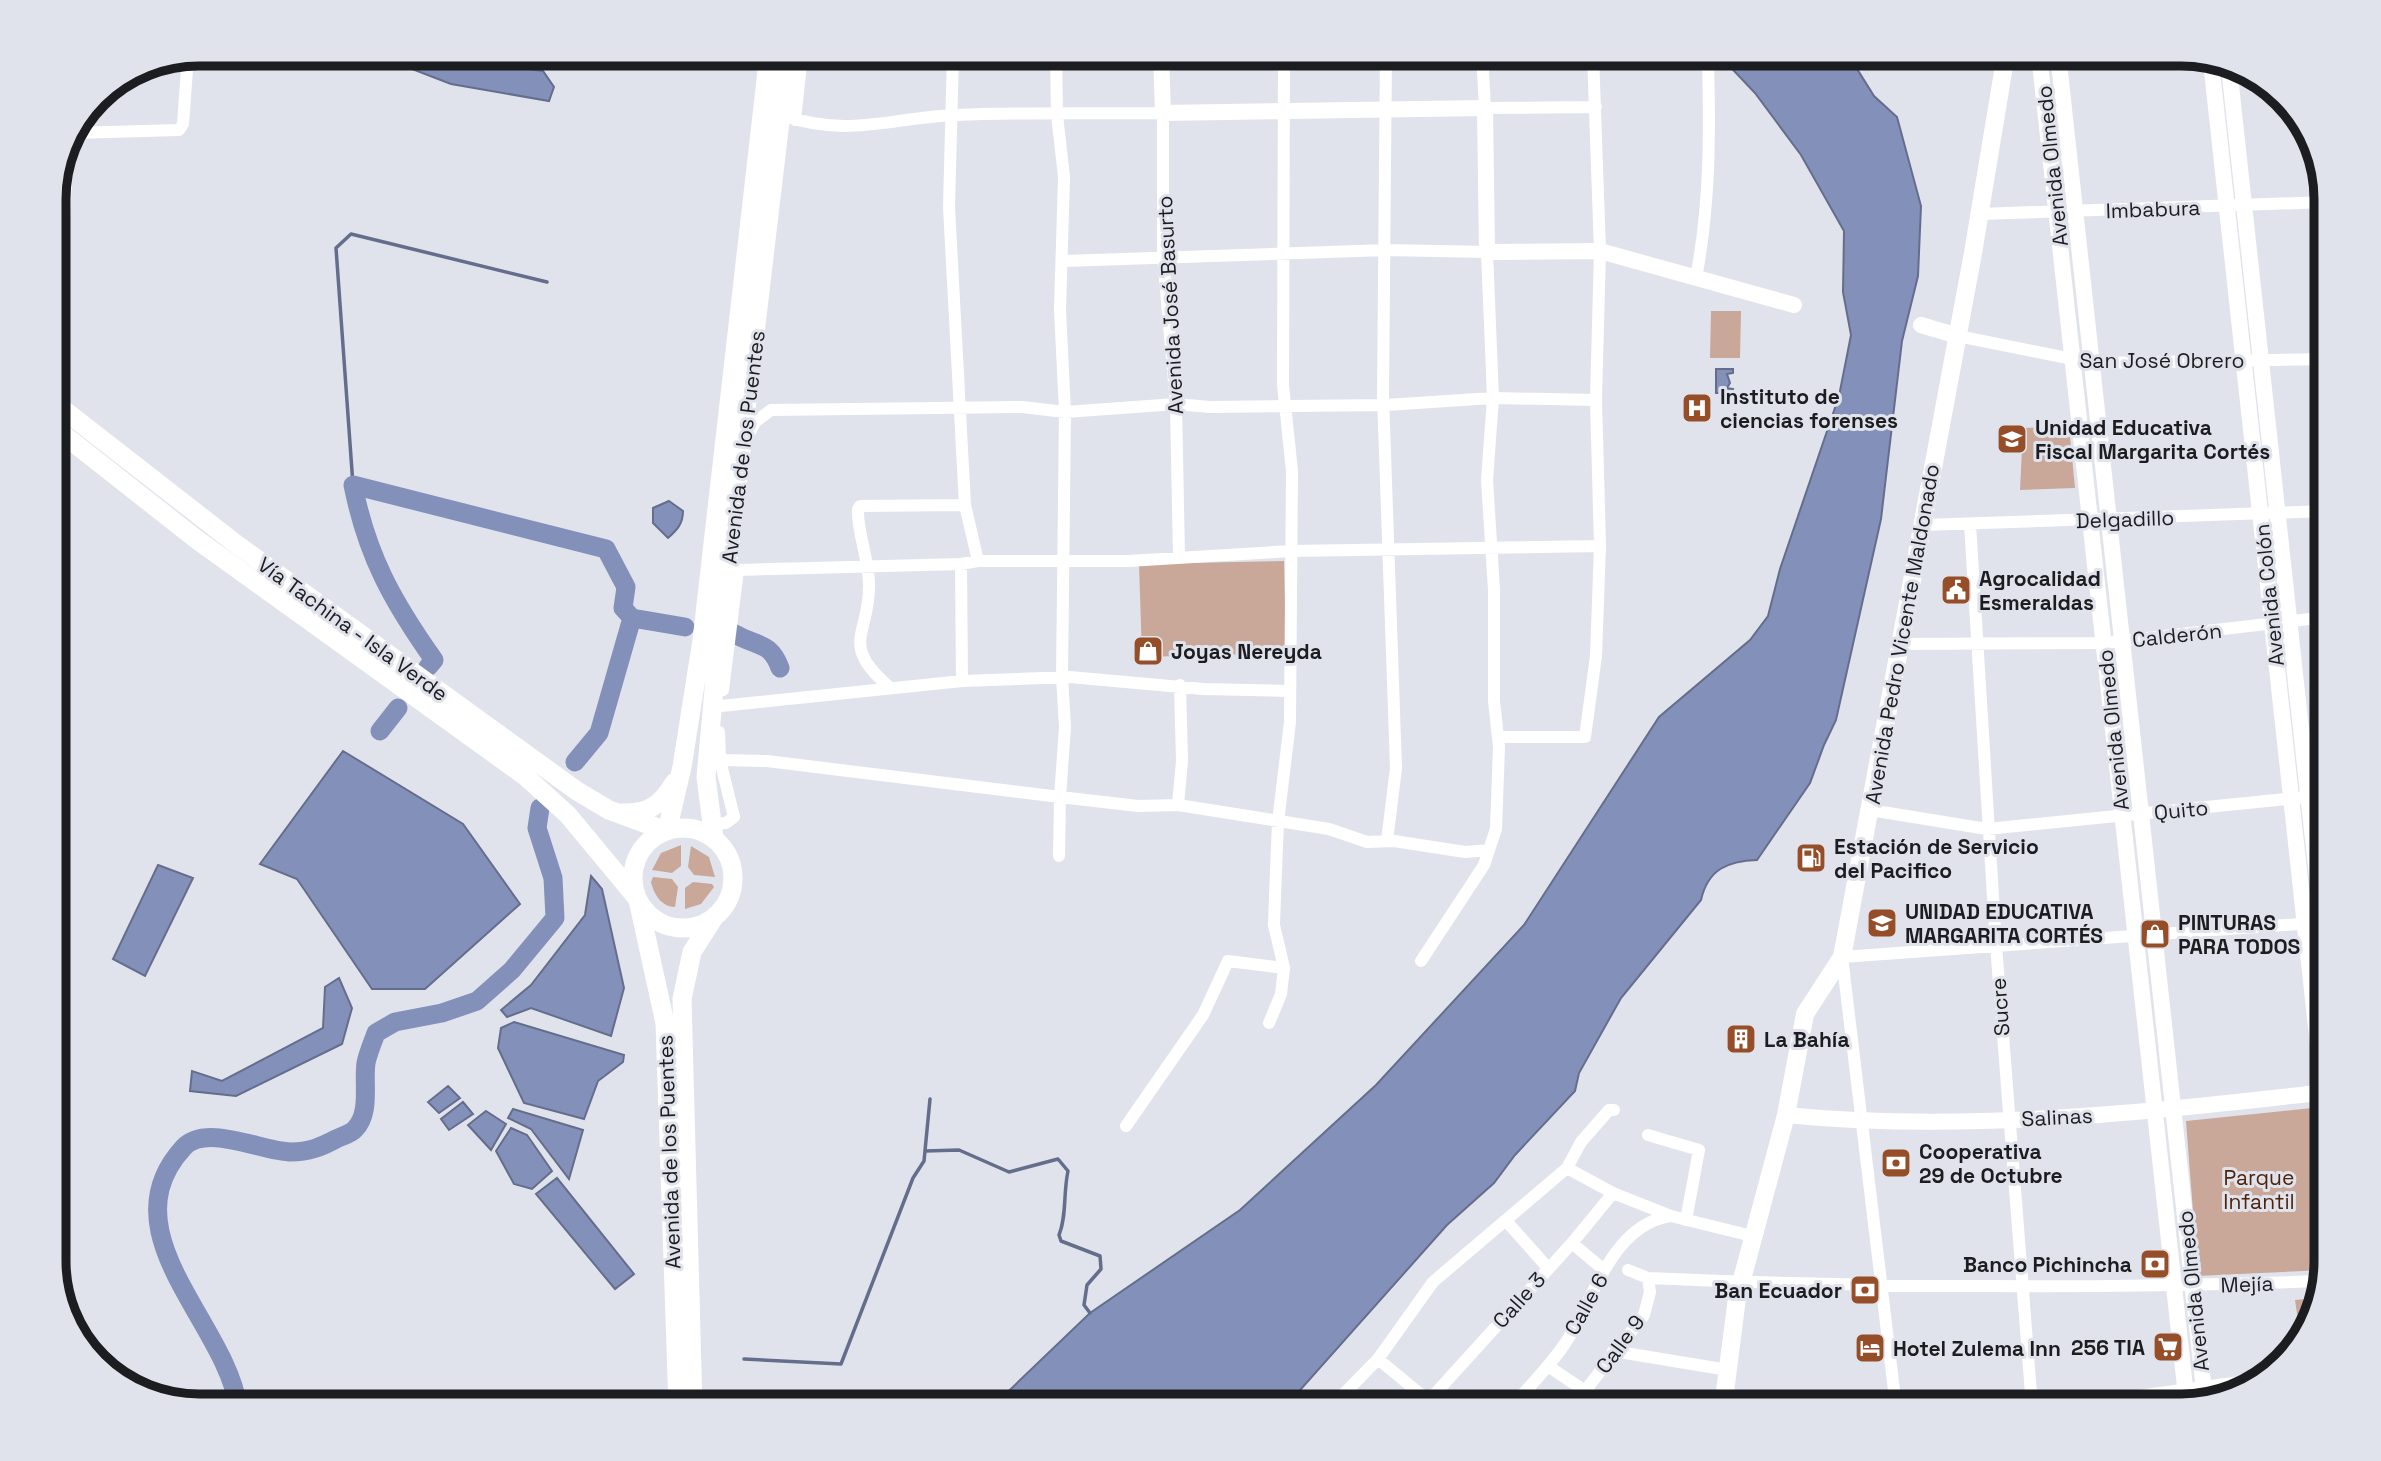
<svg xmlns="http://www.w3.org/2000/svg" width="2381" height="1461" viewBox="0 0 2381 1461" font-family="'Space Grotesk',sans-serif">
  <rect width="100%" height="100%" fill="#e1e3ec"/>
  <path fill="#c9a899" d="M 1711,311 L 1741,311 L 1740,358 L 1710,358 Z
    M 2314,365 L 2327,365 L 2327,413 L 2316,414 Z
    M 2069,426 L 2075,488 L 2020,490 L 2023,428 Z
    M 1284,561 L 1286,653 L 1142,657 L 1139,564 Z
    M 681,845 L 681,866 L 672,873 L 652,870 L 661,853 Z
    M 691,846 L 709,857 L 715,877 L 694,875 L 688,867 Z
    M 653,877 L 672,879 L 678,887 L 675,907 C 662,907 654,895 651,882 Z
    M 693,882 L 712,884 L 714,887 L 701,904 L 685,909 L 685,888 Z
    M 2321,1107 L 2327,1196 L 2325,1270 L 2198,1276 L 2186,1121 Z
    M 2317,1298 L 2307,1335 L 2301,1341 L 2295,1300 Z"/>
  <path fill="#8391ba" stroke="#646e8c" stroke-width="2" d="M 415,54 L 543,71 L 554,87 L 549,101 L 451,84 L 412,69 L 410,62 Z
    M 1718,54 L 1852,54 L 1854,64 L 1874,96 L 1897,117 L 1921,206 L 1918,276 L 1902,341 L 1881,519 L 1836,720 L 1824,745 L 1810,783 L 1757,860 C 1728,861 1708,869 1701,900 L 1621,998 L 1579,1073 L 1575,1091 L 1515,1155 L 1494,1183 L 1447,1225 L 1285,1407 L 992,1407 L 1090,1313 L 1240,1210 L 1376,1085 L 1524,925 L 1659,717 L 1750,640 L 1768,616 L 1780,569 L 1839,396 L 1851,335 L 1843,292 L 1844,231 L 1801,155 L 1755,93 Z
    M 1716,369 L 1733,369 L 1733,373 L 1727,374 L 1730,383 L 1727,388 L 1733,389 L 1732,393 L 1716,393 Z
    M 669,501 L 683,511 C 683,524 677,530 668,538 L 653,523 L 653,508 Z
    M 343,751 L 463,824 L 520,904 L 425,989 L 372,989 L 297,879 L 260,864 Z
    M 158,865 L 193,878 L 145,976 L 113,959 Z
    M 591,876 L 602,889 L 624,988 L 611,1036 L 531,1008 L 507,1017 L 501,1010 L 531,985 L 585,915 Z
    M 339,978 L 352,1008 L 342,1044 L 236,1096 L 190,1091 L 192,1071 L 222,1081 L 323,1028 L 325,987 Z
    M 514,1022 L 624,1055 L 623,1062 L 598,1081 L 584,1119 L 524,1103 L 498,1048 L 501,1028 Z
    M 448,1086 L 460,1098 L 439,1113 L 428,1102 Z
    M 463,1102 L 473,1114 L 449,1130 L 441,1119 Z
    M 513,1109 L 583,1130 L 569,1179 L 531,1129 L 508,1118 Z
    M 486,1111 L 506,1124 L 491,1150 L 468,1125 Z
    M 511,1128 L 527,1135 L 552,1171 L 532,1189 L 514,1184 L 496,1151 Z
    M 557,1178 L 634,1274 L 615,1289 L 536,1194 Z"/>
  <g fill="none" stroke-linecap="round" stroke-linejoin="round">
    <path stroke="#646e8c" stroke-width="3.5" d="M 353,485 L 336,248 L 351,234 L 547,282
      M 925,1151 L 959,1150 L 1009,1172 L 1058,1159 L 1068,1171 C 1063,1194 1067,1215 1059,1235 L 1061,1241 L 1100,1256 L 1101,1269 L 1087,1285 L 1084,1305 L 1090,1313
      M 744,1359 L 841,1364 L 913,1178 L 924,1161 L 930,1099"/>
    <path stroke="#8391ba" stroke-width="19" d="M 735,634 C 757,647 770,641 780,668
      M 428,667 L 434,660 C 393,602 367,556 353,485 L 606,549 L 626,587 L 623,608 L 632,618 L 685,627
      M 380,731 L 398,708
      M 575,762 L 599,733 L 632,618
      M 238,1407 C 227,1323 105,1232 184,1147 C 207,1123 263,1152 291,1152 C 309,1152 321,1147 336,1139 C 342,1136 351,1134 355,1129 C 371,1113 363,1083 366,1063 C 368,1053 373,1042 376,1033 L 395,1022 L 442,1013 L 477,1001 L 512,970 L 555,918 L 553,878 L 537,828 L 540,808"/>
    <path stroke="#fff" stroke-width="12" d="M 953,54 L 949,207 L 965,505 L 978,561
      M 1386,54 L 1383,396 L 1396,768 L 1387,841
      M 1482,54 L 1485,108 L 1596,107
      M 2040,58 L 2094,54
      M 781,115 C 850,138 888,118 955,115 C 1024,112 1094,114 1163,113 L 1163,257 L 1176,404 L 1179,556
      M 795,120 L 802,54
      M 73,133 L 179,130 L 183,124 L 188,56
      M 1980,214 L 2326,202
      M 1064,261 L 1386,250 L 1487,252 L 1493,398 L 1487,480 L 1494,590 L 1494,701 L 1499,747 L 1496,829 L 1484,865 L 1421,961
      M 1696,278 C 1710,205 1710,134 1708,60
      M 1958,336 L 2092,363 L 2327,359
      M 55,403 L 68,140
      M 747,438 L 755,422 L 771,410 L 1022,407 L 1065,412 L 1176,404 L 1210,407 L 1386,405 L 1493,398 L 1596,400
      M 1970,524 L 1996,945 L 2032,1407
      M 1923,525 L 2327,511
      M 729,565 L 738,570 L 961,564 L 978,561 L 1128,561 L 1291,551 L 1600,546
      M 1901,644 L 2104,643 L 2327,617
      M 962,681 L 1070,677 L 1203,689 L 1290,691
      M 888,686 C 839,643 870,635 869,584 C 869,559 857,533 858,509 L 860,506 L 965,505
      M 723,690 L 738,570
      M 721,706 L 962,681 L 961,564
      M 1498,737 L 1585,737 L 1596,656 L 1600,546 L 1596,400 L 1600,251 L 1593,54
      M 720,760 L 767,761 L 1060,797 L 1065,727 L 1062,677 L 1065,412 L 1060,310 L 1064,177 L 1057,115 L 1056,54
      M 1178,805 L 1182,761 L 1180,685
      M 1870,810 L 1987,829 L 2327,795
      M 711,824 L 726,823 L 734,817 L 720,760 L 719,732
      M 1059,856 L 1060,797 L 1138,806 L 1178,805 L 1329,829 L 1367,842 L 1394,841 L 1465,852 L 1489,850
      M 1269,1023 L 1281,994 L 1284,968 L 1274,925 L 1275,896 L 1278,822 L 1290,722 L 1292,471 L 1283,385 L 1284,54
      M 1126,1126 L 1203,1015 L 1228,961 L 1284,968
      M 1648,1135 L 1699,1150 L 1686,1220
      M 1567,1168 L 1581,1142 L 1609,1110 L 1614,1110
      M 1507,1222 L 1548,1268
      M 1572,1243 L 1604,1270
      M 1628,1270 L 1648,1278 C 1872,1288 2097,1289 2322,1281
      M 1613,1351 L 1728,1370
      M 1378,1359 L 1436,1407
      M 1548,1366 L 1585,1391 L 1616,1407
      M 1331,1407 L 1378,1359 L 1433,1282 L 1567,1168 L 1613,1193 L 1671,1216 L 1752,1236
      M 1423,1407 L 1572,1243 L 1613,1193
      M 1511,1407 C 1529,1387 1549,1367 1564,1345 C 1594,1301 1610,1226 1670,1216
      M 1581,1407 L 1585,1391 L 1644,1315 L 1650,1292 L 1648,1278
      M 1896,1407 L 1842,957 L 2327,922
      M 2059,1407 L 2262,1379"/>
    <path stroke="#fff" stroke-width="16" d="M 1161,54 L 1163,113 L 1485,108 L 1487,252 L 1600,251 L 1794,305
      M 2039,54 L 2187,1405
      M 2058,54 L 2205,1400
      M 2211,62 L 2327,1128
      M 2229,67 L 2327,968
      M 1921,325 L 1958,336
      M 1786,1115 C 1966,1133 2148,1112 2327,1092"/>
    <path stroke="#fff" stroke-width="18" d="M 1723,1407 L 1737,1298 L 1786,1115 L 1805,1014 L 1842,957 L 1973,253 L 2006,54"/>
    <path stroke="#fff" stroke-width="19" d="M 55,403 L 236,544 L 577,791 L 609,810 L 666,831
      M 55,428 L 196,539 L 525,776 L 568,815 L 636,897
      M 622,813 C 648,814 661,805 674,783
      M633 878a50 50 0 1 1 100 0a50 50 0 1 1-100 0Z
      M 667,831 L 682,767 L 702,640 L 769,54
      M 714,839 L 706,777 L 718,646 L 788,54
      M 638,900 L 665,1023 L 678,1407
      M 693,1407 L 682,999 L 692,952 L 715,916"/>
  </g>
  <defs>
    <g id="hospital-square" transform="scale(1.575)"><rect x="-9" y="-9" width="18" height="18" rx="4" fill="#954e28" stroke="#e1e3ec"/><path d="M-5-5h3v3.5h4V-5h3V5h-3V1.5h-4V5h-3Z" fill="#fff"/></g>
    <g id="school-square" transform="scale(1.575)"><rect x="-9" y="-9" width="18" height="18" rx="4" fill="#954e28" stroke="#e1e3ec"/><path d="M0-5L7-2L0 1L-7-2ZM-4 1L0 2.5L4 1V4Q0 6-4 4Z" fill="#fff"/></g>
    <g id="civic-square" transform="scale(1.575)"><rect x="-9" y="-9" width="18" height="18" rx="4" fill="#954e28" stroke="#e1e3ec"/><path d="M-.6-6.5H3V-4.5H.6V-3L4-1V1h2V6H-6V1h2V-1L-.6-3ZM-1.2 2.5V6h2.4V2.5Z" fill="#fff"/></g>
    <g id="shop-square" transform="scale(1.575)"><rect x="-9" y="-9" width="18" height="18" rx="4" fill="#954e28" stroke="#e1e3ec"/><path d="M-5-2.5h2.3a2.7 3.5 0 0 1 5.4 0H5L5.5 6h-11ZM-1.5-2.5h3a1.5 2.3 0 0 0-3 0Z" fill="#fff"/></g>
    <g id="fuel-square" transform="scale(1.575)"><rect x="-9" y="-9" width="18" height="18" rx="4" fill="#954e28" stroke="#e1e3ec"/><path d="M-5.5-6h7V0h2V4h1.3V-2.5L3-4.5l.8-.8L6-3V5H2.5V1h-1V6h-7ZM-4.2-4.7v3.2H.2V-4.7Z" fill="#fff"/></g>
    <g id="building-square" transform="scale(1.575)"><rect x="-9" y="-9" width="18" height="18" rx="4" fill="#954e28" stroke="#e1e3ec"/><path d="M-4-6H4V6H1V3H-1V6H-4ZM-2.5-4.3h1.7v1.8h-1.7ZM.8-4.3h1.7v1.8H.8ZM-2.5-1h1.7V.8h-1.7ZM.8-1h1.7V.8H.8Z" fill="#fff"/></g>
    <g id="bank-square" transform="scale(1.575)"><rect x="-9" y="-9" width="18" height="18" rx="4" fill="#954e28" stroke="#e1e3ec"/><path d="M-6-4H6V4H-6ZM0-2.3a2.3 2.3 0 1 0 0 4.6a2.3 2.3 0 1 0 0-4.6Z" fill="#fff"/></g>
    <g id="supermarket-square" transform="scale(1.575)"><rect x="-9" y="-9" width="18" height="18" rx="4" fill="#954e28" stroke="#e1e3ec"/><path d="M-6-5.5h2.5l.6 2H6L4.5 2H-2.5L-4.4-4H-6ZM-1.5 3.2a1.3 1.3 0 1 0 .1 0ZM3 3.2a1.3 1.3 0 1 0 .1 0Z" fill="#fff"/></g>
    <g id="hotel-square" transform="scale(1.575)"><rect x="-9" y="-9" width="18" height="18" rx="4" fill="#954e28" stroke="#e1e3ec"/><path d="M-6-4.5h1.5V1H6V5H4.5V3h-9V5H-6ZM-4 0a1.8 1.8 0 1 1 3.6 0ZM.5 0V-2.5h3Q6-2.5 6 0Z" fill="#fff"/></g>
  </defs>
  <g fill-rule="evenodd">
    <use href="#hospital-square" x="1697" y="408"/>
    <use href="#school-square" x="2012" y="439"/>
    <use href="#civic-square" x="1956" y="590"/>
    <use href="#shop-square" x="1148" y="651"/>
    <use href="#fuel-square" x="1811" y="858"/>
    <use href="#school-square" x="1882" y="923"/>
    <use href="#shop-square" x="2155" y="934"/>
    <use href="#building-square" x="1741" y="1039"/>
    <use href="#bank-square" x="1896" y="1163"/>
    <use href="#bank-square" x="2155" y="1264"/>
    <use href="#bank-square" x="1865" y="1290"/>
    <use href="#supermarket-square" x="2168" y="1347"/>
    <use href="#hotel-square" x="1870" y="1348"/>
  </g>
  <g text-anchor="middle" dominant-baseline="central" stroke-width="6" stroke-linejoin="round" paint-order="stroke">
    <g font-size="21" fill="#1c1d20" stroke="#e1e3ec">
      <text transform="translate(2052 166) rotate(-96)">Avenida Olmedo</text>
      <text transform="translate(2153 209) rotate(-2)">Imbabura</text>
      <text transform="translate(1170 305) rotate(-93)">Avenida José Basurto</text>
      <text x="2162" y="360">San José Obrero</text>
      <text transform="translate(743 447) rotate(-83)">Avenida de los Puentes</text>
      <text transform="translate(2125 519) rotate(-2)">Delgadillo</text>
      <text transform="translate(2269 595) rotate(-96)">Avenida Colón</text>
      <text transform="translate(353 629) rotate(36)">Vía Tachina - Isla Verde</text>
      <text transform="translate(1902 634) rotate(-80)">Avenida Pedro Vicente Maldonado</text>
      <text transform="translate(2177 635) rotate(-6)">Calderón</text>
      <text transform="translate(2113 730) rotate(-96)">Avenida Olmedo</text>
      <text transform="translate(2181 810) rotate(-6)">Quito</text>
      <text transform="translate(2000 1007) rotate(-94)">Sucre</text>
      <text transform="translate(2057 1117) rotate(-3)">Salinas</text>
      <text transform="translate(669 1152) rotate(-92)">Avenida de los Puentes</text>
      <text transform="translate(2247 1284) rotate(-2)">Mejía</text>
      <text transform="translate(2193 1291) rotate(-96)">Avenida Olmedo</text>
      <text transform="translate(1519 1300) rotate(-48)">Calle 3</text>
      <text transform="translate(1586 1304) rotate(-61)">Calle 6</text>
      <text transform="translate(1620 1344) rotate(-54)">Calle 9</text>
    </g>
    <g font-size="21" font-weight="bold" fill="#1c1d20" stroke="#e1e3ec" text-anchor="start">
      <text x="1720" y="396">Instituto de<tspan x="1720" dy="24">ciencias forenses</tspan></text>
      <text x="2035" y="427">Unidad Educativa<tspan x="2035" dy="24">Fiscal Margarita Cortés</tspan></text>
      <text x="1979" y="578">Agrocalidad<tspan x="1979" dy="24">Esmeraldas</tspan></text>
      <text x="1171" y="651">Joyas Nereyda</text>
      <text x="1834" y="846">Estación de Servicio<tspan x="1834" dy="24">del Pacifico</tspan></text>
      <text x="1905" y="911">UNIDAD EDUCATIVA<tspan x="1905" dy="24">MARGARITA CORTÉS</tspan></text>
      <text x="2178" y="922">PINTURAS<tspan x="2178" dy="24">PARA TODOS</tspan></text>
      <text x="1764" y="1039">La Bahía</text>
      <text x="1919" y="1151">Cooperativa<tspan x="1919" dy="24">29 de Octubre</tspan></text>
      <text x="2132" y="1264" text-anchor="end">Banco Pichincha</text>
      <text x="1842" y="1290" text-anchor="end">Ban Ecuador</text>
      <text x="2145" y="1347" text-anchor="end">256 TIA</text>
      <text x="1893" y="1348">Hotel Zulema Inn</text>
    </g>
    <g font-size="21" fill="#4e230a" stroke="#e1e3ec">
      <text x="2259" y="1177">Parque<tspan x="2259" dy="24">Infantil</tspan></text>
    </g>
  </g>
  <path d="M0 0H2381V1461H0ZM199 66H2181A133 133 0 0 1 2314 199V1261A133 133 0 0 1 2181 1394H199A133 133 0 0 1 66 1261V199A133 133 0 0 1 199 66Z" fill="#e1e3ec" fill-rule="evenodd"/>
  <path fill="none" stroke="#1c1d20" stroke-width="9" d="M199 66H2181A133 133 0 0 1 2314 199V1261A133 133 0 0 1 2181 1394H199A133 133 0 0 1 66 1261V199A133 133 0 0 1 199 66Z"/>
</svg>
